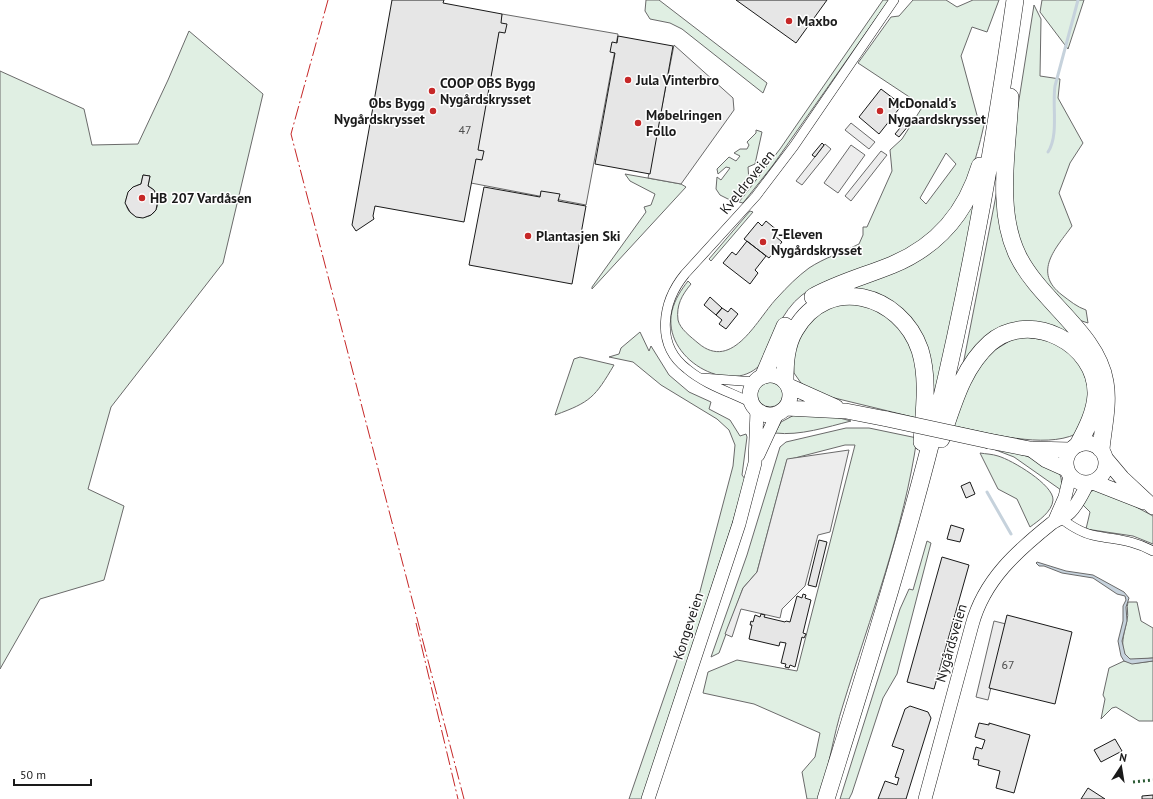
<svg xmlns="http://www.w3.org/2000/svg" width="1153" height="799" viewBox="0 0 1153 799" font-family="'PT Sans',sans-serif">
  <rect width="100%" height="100%" fill="#fff"/>
  <path fill="#e0efe3" stroke="#6a6a6a" fill-rule="evenodd" d="M 646,0 L 659,0 L 767,83 L 763,93 L 682,29 L 670,23 L 650,19 L 645,11 Z
    M 883,0 L 889,0 L 773,165 L 743,203 L 739,202 L 780,149 Z
    M 913,0 L 946,0 L 957,7 L 973,0 L 999,0 L 987,32 L 972,27 L 961,56 L 978,119 L 985,120 C 970,191 950,237 877,264 C 852,273 823,279 802,295 C 781,311 771,342 760,365 C 729,397 661,358 672,311 C 675,299 681,290 688,281 L 691,284 C 682,295 676,305 678,320 C 680,329 691,337 698,343 C 733,373 758,317 778,297 C 787,287 798,276 809,268 C 824,258 843,252 859,244 L 863,235 L 863,227 L 867,227 L 892,171 L 890,150 L 902,139 L 923,106 L 858,63 L 891,17 L 899,16 ZM 946,153 L 956,164 L 926,204 L 920,198 Z
    M 1042,0 L 1084,0 L 1068,49 L 1040,12 Z
    M 1034,5 L 1041,19 L 1040,76 L 1060,79 L 1058,98 L 1083,143 L 1070,163 L 1059,193 L 1072,226 C 1056,248 1032,272 1062,295 C 1070,301 1077,307 1086,310 L 1088,323 L 1073,318 L 1043,285 L 1021,247 L 1010,207 L 1015,125 Z
    M 189,31 L 263,94 L 223,263 L 111,407 L 88,489 L 124,506 L 104,580 L 40,599 L 0,669 L 0,71 L 84,109 L 92,145 L 138,144 L 168,80 ZM 143,175 L 150,176 L 148,186 C 164,193 160,219 141,217 C 120,215 122,189 141,184 Z
    M 756,130 L 762,132 L 755,164 L 748,167 L 749,181 L 744,182 L 740,193 L 732,201 L 720,195 L 716,189 L 717,177 L 721,180 L 730,168 L 726,167 L 718,174 L 717,169 L 729,157 L 736,161 L 740,156 L 734,153 L 740,149 L 747,149 L 749,145 L 747,142 L 756,133 Z
    M 625,174 L 681,184 L 686,187 L 592,289 L 592,287 L 646,212 L 644,207 L 651,205 L 655,194 L 630,181 Z
    M 1000,175 L 1003,230 L 1075,332 L 1072,337 L 1039,323 L 962,370 Z
    M 980,177 L 931,420 L 913,326 L 842,292 L 920,254 Z
    M 750,211 L 753,212 L 711,261 L 709,259 Z
    M 848,302 L 890,313 L 915,349 L 921,419 L 818,394 L 801,383 L 794,373 L 793,358 L 796,344 L 815,313 Z
    M 640,332 L 649,351 L 651,346 L 669,375 L 689,392 L 711,402 L 709,409 L 730,420 L 740,436 L 746,434 L 747,437 L 742,475 L 745,479 L 732,525 L 642,799 L 629,799 L 698,599 L 733,466 L 735,445 L 729,430 L 717,419 L 661,385 L 633,362 L 609,357 L 619,354 L 621,348 Z
    M 1018,336 L 1060,342 L 1081,363 L 1090,394 L 1088,407 L 1076,434 C 1044,449 988,433 954,426 L 970,376 L 994,347 Z
    M 580,357 L 614,365 C 595,397 591,402 555,415 L 574,359 Z
    M757 394a13 13 0 1 1 26 0a13 13 0 1 1-26 0Z
    M 798,413 L 828,415 L 851,421 C 827,427 800,436 775,433 L 781,422 Z
    M 846,428 L 869,428 L 917,438 C 904,529 870,617 843,705 C 833,736 829,768 819,799 L 807,799 L 802,772 L 815,757 L 820,733 L 754,704 L 703,693 L 708,672 L 737,660 L 797,671 L 855,445 L 845,445 L 787,460 L 757,572 L 743,588 L 719,653 L 711,657 L 747,555 L 780,447 L 786,442 Z
    M 988,447 C 1007,451 1045,458 1058,472 C 1062,476 1062,484 1061,490 L 1014,457 Z
    M 980,453 C 986,454 992,454 998,456 C 1012,460 1054,485 1053,500 C 1052,512 1038,521 1030,527 L 1017,499 L 998,489 Z
    M 1097,489 L 1114,495 L 1153,516 L 1153,544 L 1133,536 L 1086,529 L 1090,512 L 1083,505 C 1086,497 1088,491 1097,489 Z
    M 927,541 L 931,543 L 897,674 L 883,698 L 852,793 L 849,799 L 840,799 L 900,609 L 909,589 L 913,590 Z
    M 1128,602 L 1137,602 L 1141,621 L 1153,628 L 1153,658 L 1132,660 C 1116,655 1125,631 1127,620 C 1129,614 1126,608 1128,602 Z
    M 1124,661 L 1137,663 L 1153,661 L 1153,721 L 1139,721 L 1116,707 L 1112,708 L 1101,719 L 1105,699 L 1103,695 L 1109,668 Z"/>
  <path fill="#ededed" stroke="#6a6a6a" d="M 502,14 L 618,34 L 586,205 L 471,183 Z
    M 674,45 L 733,98 L 734,110 L 681,184 L 648,178 Z
    M 851,123 L 875,142 L 869,149 L 845,130 Z
    M 825,144 L 831,149 L 802,185 L 796,181 Z
    M 851,145 L 865,155 L 838,193 L 824,183 Z
    M 881,151 L 887,155 L 851,201 L 845,196 Z
    M 849,450 L 830,532 L 818,535 L 805,586 L 782,609 L 780,618 L 741,609 L 732,637 L 725,634 L 743,588 L 757,572 L 787,459 Z
    M 994,621 L 1006,624 L 988,700 L 976,697 Z"/>
  <path fill="#c6d2dc" stroke="#6a6a6a" d="M 1037,562 L 1066,571 L 1093,575 L 1124,592 L 1129,598 L 1126,607 L 1127,621 L 1122,641 L 1125,654 L 1130,659 L 1153,658 L 1153,661 L 1132,664 L 1124,661 L 1121,656 L 1118,641 L 1123,621 L 1123,606 L 1126,600 L 1125,596 L 1117,594 L 1093,578 L 1062,573 L 1044,566 L 1039,566 L 1036,563 Z"/>
  <g fill="none" stroke-linecap="round" stroke-linejoin="round">
    <path stroke="#c6d2dc" stroke-width="3" d="M 1048,152 C 1059,135 1052,106 1055,86 L 1078,0
      M 987,492 L 1011,534"/>
  </g>
  <path fill="#e6e6e6" stroke="#1a1a1a" d="M 392,0 L 444,0 L 443,3 L 502,14 L 501,23 L 507,24 L 505,33 L 499,32 L 478,150 L 484,151 L 482,160 L 476,159 L 464,222 L 375,206 L 373,216 L 374,219 L 356,231 L 352,225 Z
    M 736,0 L 827,0 L 796,43 Z
    M 618,36 L 673,46 L 650,174 L 595,164 L 615,53 L 610,52 L 612,42 L 617,43 Z
    M 881,89 L 902,105 L 879,134 L 859,117 Z
    M 905,122 L 909,125 L 899,137 L 895,134 Z
    M 822,143 L 824,145 L 815,157 L 812,155 Z
    M 143,175 L 150,176 L 148,186 L 154,190 L 158,199 L 156,210 L 151,215 L 143,218 L 136,217 L 130,212 L 125,203 L 128,192 L 133,187 L 141,184 Z
    M 484,187 L 540,197 L 541,191 L 560,194 L 558,201 L 586,206 L 572,284 L 469,265 Z
    M 766,221 L 778,231 L 775,236 L 782,242 L 769,258 L 744,239 L 758,222 L 762,226 Z
    M 747,241 L 766,256 L 755,270 L 758,273 L 750,284 L 723,263 L 732,252 L 736,255 Z
    M 710,297 L 722,308 L 716,315 L 704,305 Z
    M 722,308 L 728,312 L 731,308 L 738,314 L 726,329 L 719,324 L 722,320 L 716,315 Z
    M 970,482 L 975,494 L 966,498 L 961,486 Z
    M 951,525 L 964,529 L 960,542 L 947,539 Z
    M 819,540 L 827,542 L 816,587 L 808,585 Z
    M 942,557 L 969,565 L 934,689 L 907,682 Z
    M 803,594 L 806,595 L 805,598 L 811,600 L 803,633 L 806,634 L 804,638 L 802,637 L 795,667 L 790,665 L 789,668 L 785,667 L 786,664 L 781,663 L 786,643 L 780,642 L 779,646 L 749,639 L 752,625 L 750,625 L 751,621 L 753,622 L 755,615 L 760,617 L 761,614 L 765,615 L 764,617 L 785,622 L 786,621 L 790,622 L 797,596 L 802,598 Z
    M 1007,615 L 1072,632 L 1055,704 L 989,688 Z
    M 910,706 L 928,712 L 931,718 L 906,799 L 878,799 L 885,781 L 897,785 L 899,778 L 895,777 L 904,750 L 892,746 L 905,709 Z
    M 979,723 L 989,725 L 989,723 L 1030,735 L 1014,793 L 996,788 L 1000,771 L 978,765 L 979,760 L 973,759 L 976,747 L 982,749 L 985,740 L 975,737 Z
    M 1115,739 L 1122,751 L 1101,762 L 1094,750 Z
    M 1088,788 L 1105,799 L 1081,799 Z
    M 1153,795 L 1153,799 L 1142,799 L 1142,796 Z"/>
  <g fill="none" stroke-linecap="round" stroke-linejoin="round">
    <g stroke="#1a1a1a" stroke-width="10">
      <path id="street" d="M 702,378 L 755,382
        M 752,403 C 730,392 706,385 687,369 C 655,345 662,302 685,274 L 756,196 L 794,146 L 894,0
        M 1058,516 C 1069,525 1083,534 1097,536 C 1118,540 1133,540 1153,551"/>
    </g>
    <g stroke="#1a1a1a" stroke-width="14">
      <path id="secondary" d="M 758,455 L 777,414
        M 1054,522 L 1065,497 L 1070,476
        M 648,799 L 739,524 L 755,463 L 757,410
        M 925,799 L 972,625 C 984,580 1017,551 1052,523 C 1058,519 1065,517 1070,512 C 1078,504 1083,492 1088,483"/>
    </g>
    <g stroke="#1a1a1a" stroke-width="16">
      <path id="primary" d="M750 395a20 20 0 1 1 40 0a20 20 0 1 1-40 0Z
        M 789,386 L 836,407
        M 786,408 L 846,411 L 887,419
        M 989,441 L 1030,449 L 1070,450
        M1066 463a20 20 0 1 1 40 0a20 20 0 1 1-40 0Z
        M 1031,449 L 1046,460 L 1066,469
        M 1106,459 L 1122,478 L 1153,507
        M 1093,482 L 1144,502"/>
    </g>
    <g stroke="#1a1a1a" stroke-width="18">
      <path id="highway" d="M 1010,97 C 1008,147 995,210 1018,256 C 1040,301 1097,333 1105,382 C 1109,404 1103,427 1101,449
        M 813,297 C 838,283 865,276 892,265 C 938,246 966,213 980,166
        M 764,375 L 785,326
        M 785,380 C 785,363 786,345 795,330 C 828,273 901,294 920,350 C 929,379 924,412 922,442
        M 941,439 C 953,405 962,368 990,343 C 1029,309 1098,343 1096,395 C 1095,412 1087,428 1079,443
        M 826,799 C 865,673 905,547 937,418 C 970,281 995,140 1015,0"/>
    </g>
    <use href="#street" stroke="#fff" stroke-width="9"/>
    <use href="#secondary" stroke="#fff" stroke-width="13"/>
    <use href="#primary" stroke="#fff" stroke-width="15"/>
    <use href="#highway" stroke="#fff" stroke-width="17"/>
    <g stroke="#1a1a1a" stroke-width="16" stroke-linecap="butt">
      <path id="primary-bridge" d="M 887,419 L 989,441"/>
    </g>
    <use href="#primary-bridge" stroke="#fff" stroke-width="15"/>
    <path stroke="#2b5a34" stroke-width="3" stroke-dasharray="2 3" stroke-linecap="butt" d="M 1133,782 L 1153,780"/>
    <path stroke="#c62828" stroke-width="1" stroke-dasharray="14 3 2 3" stroke-linecap="butt" d="M 328,0 L 291,134 L 464,799
      M 416,623 L 458,799"/>
  </g>
  <g fill="#c62828" stroke="#fff" stroke-width="1.5">
    <circle cx="789" cy="21" r="4"/>
    <circle cx="628" cy="80" r="4"/>
    <circle cx="432" cy="91" r="4"/>
    <circle cx="433" cy="111" r="4"/>
    <circle cx="880" cy="111" r="4"/>
    <circle cx="638" cy="123" r="4"/>
    <circle cx="142" cy="198" r="4"/>
    <circle cx="528" cy="236" r="4"/>
    <circle cx="763" cy="242" r="4"/>
  </g>
  <g text-anchor="middle" dominant-baseline="central" stroke-width="3" stroke-linejoin="round" paint-order="stroke">
    <g font-size="12" fill="#4d4d4d">
      <text x="465" y="129">47</text>
      <text x="1008" y="664">67</text>
    </g>
    <g font-size="14" font-weight="bold" fill="#1a1a1a" stroke="#fff" text-anchor="start">
      <text x="797" y="21">Maxbo</text>
      <text x="636" y="80">Jula Vinterbro</text>
      <text x="440" y="83">COOP OBS Bygg<tspan x="440" dy="16">Nygårdskrysset</tspan></text>
      <text x="425" y="103" text-anchor="end">Obs Bygg<tspan x="425" dy="16">Nygårdskrysset</tspan></text>
      <text x="888" y="103">McDonald's<tspan x="888" dy="16">Nygaardskrysset</tspan></text>
      <text x="646" y="115">Møbelringen<tspan x="646" dy="16">Follo</tspan></text>
      <text x="150" y="198">HB 207 Vardåsen</text>
      <text x="771" y="234">7-Eleven<tspan x="771" dy="16">Nygårdskrysset</tspan></text>
      <text x="536" y="236">Plantasjen Ski</text>
    </g>
    <g font-size="14" fill="#1a1a1a" stroke="#fff">
      <text transform="translate(747 182) rotate(-51)">Kveldroveien</text>
      <text transform="translate(688 626) rotate(-72)">Kongeveien</text>
      <text transform="translate(951 643) rotate(-74)">Nygårdsveien</text>
    </g>
  </g>
  <g transform="translate(1121 767) rotate(12)" stroke="#ffffff" stroke-width="3" paint-order="stroke">
  <path d="M0-3L7 15L0 10L-7 15Z" fill="#1a1a1a"/>
  <text y="-6" font-size="11" font-weight="bold" text-anchor="middle" fill="#1a1a1a">N</text>
  </g>
  <path d="M14 779v6h77v-6" fill="none" stroke="#1a1a1a" stroke-width="2"/>
  <text x="20" y="779" font-size="12" fill="#1a1a1a" stroke="#ffffff" stroke-width="3" paint-order="stroke">50 m</text>
</svg>
